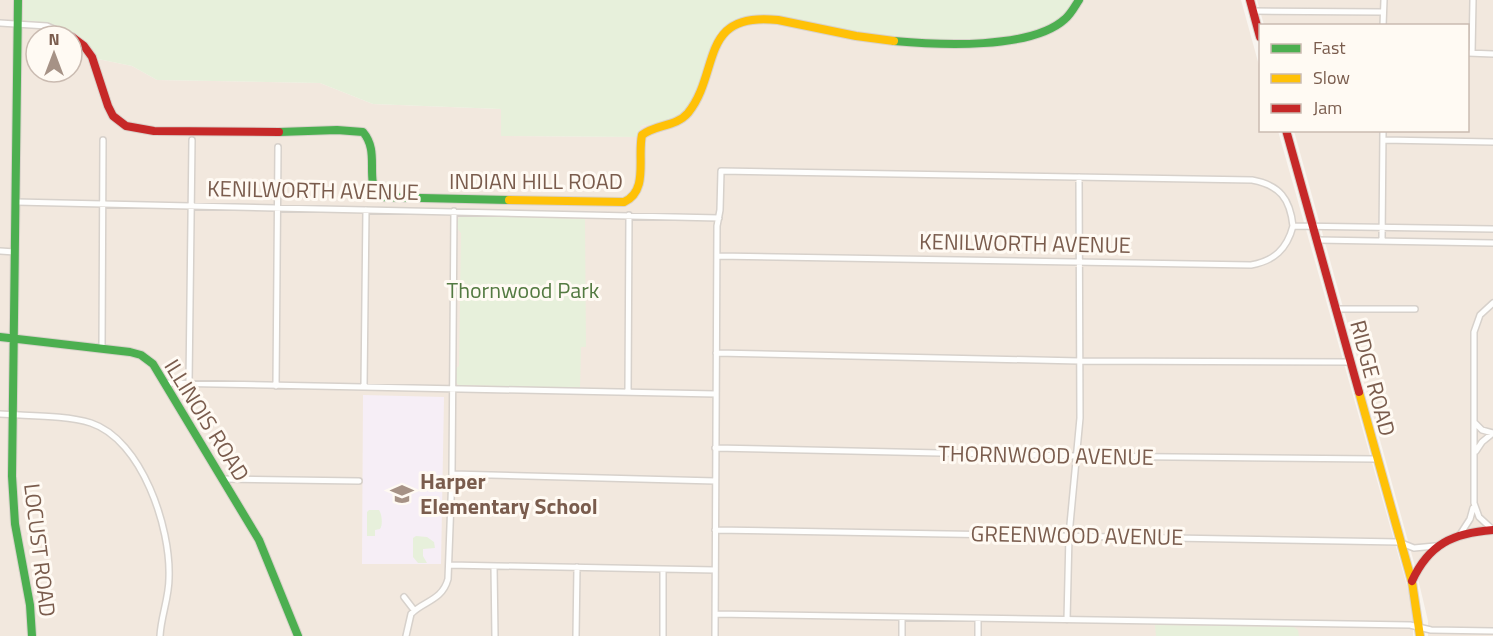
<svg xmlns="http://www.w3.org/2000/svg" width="1493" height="636" viewBox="0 0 1493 636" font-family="'Titillium Web',sans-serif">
  <rect width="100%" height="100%" fill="#f9f5f0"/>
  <path fill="#f2e8de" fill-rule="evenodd" d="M 0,0 L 24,0 L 24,20 L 46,23 L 66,31 L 84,42 L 98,59 L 132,66 L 157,80 L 320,83 L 373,104 L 501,109 L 502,136 L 638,137 L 640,126 L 660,123 L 717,34 L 724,27 L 741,19 L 1076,0 L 1241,0 L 1260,69 L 1260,130 L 1278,131 L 1413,607 L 1413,636 L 0,636 ZM 36,36 L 72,36 L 72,72 L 36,72 Z
    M 1257,0 L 1493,0 L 1493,636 L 1428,636 L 1428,621 L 1415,566 L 1294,131 L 1468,130 L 1468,26 L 1264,25 Z"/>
  <path fill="#f6eef6" d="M 363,395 L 444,397 L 441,564 L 362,564 Z"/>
  <path fill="#e7f0db" d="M 24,0 L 1076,0 C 1074,5 1071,12 1067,16 C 1012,64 813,28 741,19 L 724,27 L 717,34 C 704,59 705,103 678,118 C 667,124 652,124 641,126 L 638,137 L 501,136 L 501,109 L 373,104 L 320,83 L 157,80 L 132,66 L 98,59 L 84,42 L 66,31 L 46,23 L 23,20 Z
    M 462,215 L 585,219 L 586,347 L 581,347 L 580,388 L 459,385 L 456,383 L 455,369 L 459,366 L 461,233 L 457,228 L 457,220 Z
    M 369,510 L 379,510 C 382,514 383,525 380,529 L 375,530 L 375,536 L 367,536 L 367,512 Z
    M 416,536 L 427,537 L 434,542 L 435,548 L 423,549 L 423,556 L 427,563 L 418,563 L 413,557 L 413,538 Z
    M 1155,625 L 1294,627 L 1298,630 L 1299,636 L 1156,636 Z"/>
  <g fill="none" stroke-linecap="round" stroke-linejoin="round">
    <g stroke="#d7d1cb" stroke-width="8">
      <path id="street" d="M 1253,11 L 1383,12
        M 0,23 L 47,26 L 70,36
        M 1383,26 L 1384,0
        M 1468,53 L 1493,54
        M 1472,53 L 1473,0
        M 1383,140 L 1493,142
        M 16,202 L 719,218
        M 1317,240 L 1493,243
        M 1382,241 L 1383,130
        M 0,251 L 15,252
        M 717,256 L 1251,265 C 1274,261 1287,249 1293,226 L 1493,229
        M 1335,309 L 1415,309
        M 102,348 L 103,140
        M 716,353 L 1079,361 L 1350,362
        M 164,383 L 716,394
        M 189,383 L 192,140
        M 276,386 L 278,147
        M 364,387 L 366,210
        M 628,392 L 629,215
        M 0,414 C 27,416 66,415 91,423 C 142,440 171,528 169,578 C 169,598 161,616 160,636
        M 1475,423 L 1482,430 L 1493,433
        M 715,448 L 1076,456 L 1376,459
        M 1476,451 L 1482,442 L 1493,433
        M 452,474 L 715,481
        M 222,479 L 359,481
        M 1492,529 L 1479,517 L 1474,503 L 1474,332 L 1480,315 L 1493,303
        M 715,530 L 1399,542 L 1414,548 L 1435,546
        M 1461,533 L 1470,519 L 1473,508
        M 449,565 L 715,570
        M 494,566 L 495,636
        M 404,597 L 414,610
        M 715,614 L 1410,625 L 1431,630 L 1493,631
        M 1067,620 L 1069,535 L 1080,418 L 1079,177
        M 406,636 L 411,614 C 423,601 442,601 448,579 L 452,474 L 454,211
        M 576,636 L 577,567
        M 663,636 L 663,569
        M 715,636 L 717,226 L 720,210 L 721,171 L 1252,180 C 1280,185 1290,199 1293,226
        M 902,636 L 902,618
        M 978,636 L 978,619"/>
    </g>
    <g stroke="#d9d2cb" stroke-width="10">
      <path id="fast" d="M 18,0 L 12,476 L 15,524 L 30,605 L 32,636
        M 894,41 C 938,45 1031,50 1065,19 C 1071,14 1075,6 1079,0
        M 279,132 L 337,130 L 363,132 C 380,152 365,176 378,197 L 509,200
        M 0,337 L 130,352 L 141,355 L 153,364 L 259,540 L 298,636"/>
    </g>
    <g stroke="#d9d2cb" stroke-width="10">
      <path id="slow" d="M 509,200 L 624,202 C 649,191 637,157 642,135 C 656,124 676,127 688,113 C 721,72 698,11 778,20 L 856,36 L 894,41
        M 1359,392 L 1412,582 L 1420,636"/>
    </g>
    <g stroke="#d9d2cb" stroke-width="10">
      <path id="jam" d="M 1250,0 L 1260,37
        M 72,37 L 84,46 L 92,57 L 108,106 L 113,116 L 126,126 L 154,131 L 279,132
        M 1286,130 L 1359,392
        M 1412,581 C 1429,544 1453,533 1493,530"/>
    </g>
    <use href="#street" stroke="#fefefd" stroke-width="5"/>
    <use href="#fast" stroke="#4caf50" stroke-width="8"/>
    <use href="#slow" stroke="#ffc107" stroke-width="8"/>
    <use href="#jam" stroke="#c62828" stroke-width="8"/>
  </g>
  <defs>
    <g id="school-bare" transform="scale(1.8)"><path d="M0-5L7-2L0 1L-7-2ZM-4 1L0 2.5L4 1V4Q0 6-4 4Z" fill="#a69286" stroke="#fffaf3" stroke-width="2.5" paint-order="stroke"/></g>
  </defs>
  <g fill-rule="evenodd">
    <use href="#school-bare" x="402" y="494"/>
  </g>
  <g text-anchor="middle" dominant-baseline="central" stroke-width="6" stroke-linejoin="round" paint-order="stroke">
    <g font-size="22" fill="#7a5c4d" stroke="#fffaf3">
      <text x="536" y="181">INDIAN HILL ROAD</text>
      <text transform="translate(313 190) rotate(1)">KENILWORTH AVENUE</text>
      <text transform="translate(1025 243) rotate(1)">KENILWORTH AVENUE</text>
      <text transform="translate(1373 378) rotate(75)">RIDGE ROAD</text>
      <text transform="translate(207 420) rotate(58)">ILLINOIS ROAD</text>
      <text transform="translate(1046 455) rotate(1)">THORNWOOD AVENUE</text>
      <text transform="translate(1077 535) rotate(1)">GREENWOOD AVENUE</text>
      <text transform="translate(40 550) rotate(83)">LOCUST ROAD</text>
    </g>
    <g font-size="22" fill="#537a41" stroke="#fffaf3">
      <text x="523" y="290">Thornwood Park</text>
    </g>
    <g font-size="22" font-weight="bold" fill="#7a5c4d" stroke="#fffaf3" text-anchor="start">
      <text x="420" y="481">Harper<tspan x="420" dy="25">Elementary School</tspan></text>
    </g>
  </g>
  <rect x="1259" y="24" width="210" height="108" fill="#fffaf3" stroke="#cabbb1" stroke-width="1.5"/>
  <rect x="1271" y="44" width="30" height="9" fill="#4caf50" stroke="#cabbb1" stroke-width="1.5"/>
  <text x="1313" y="54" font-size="18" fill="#7a5c4d">Fast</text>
  <rect x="1271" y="74" width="30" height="9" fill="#ffc107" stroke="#cabbb1" stroke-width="1.5"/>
  <text x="1313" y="84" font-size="18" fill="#7a5c4d">Slow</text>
  <rect x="1271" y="104" width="30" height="9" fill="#c62828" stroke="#cabbb1" stroke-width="1.5"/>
  <text x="1313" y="114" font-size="18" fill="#7a5c4d">Jam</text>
  <g transform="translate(54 54)"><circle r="28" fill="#fffaf3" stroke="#cabbb1" stroke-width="1.5"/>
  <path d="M0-4.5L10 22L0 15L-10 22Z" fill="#a69286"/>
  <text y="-9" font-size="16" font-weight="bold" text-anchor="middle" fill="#7a5c4d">N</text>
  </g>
</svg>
